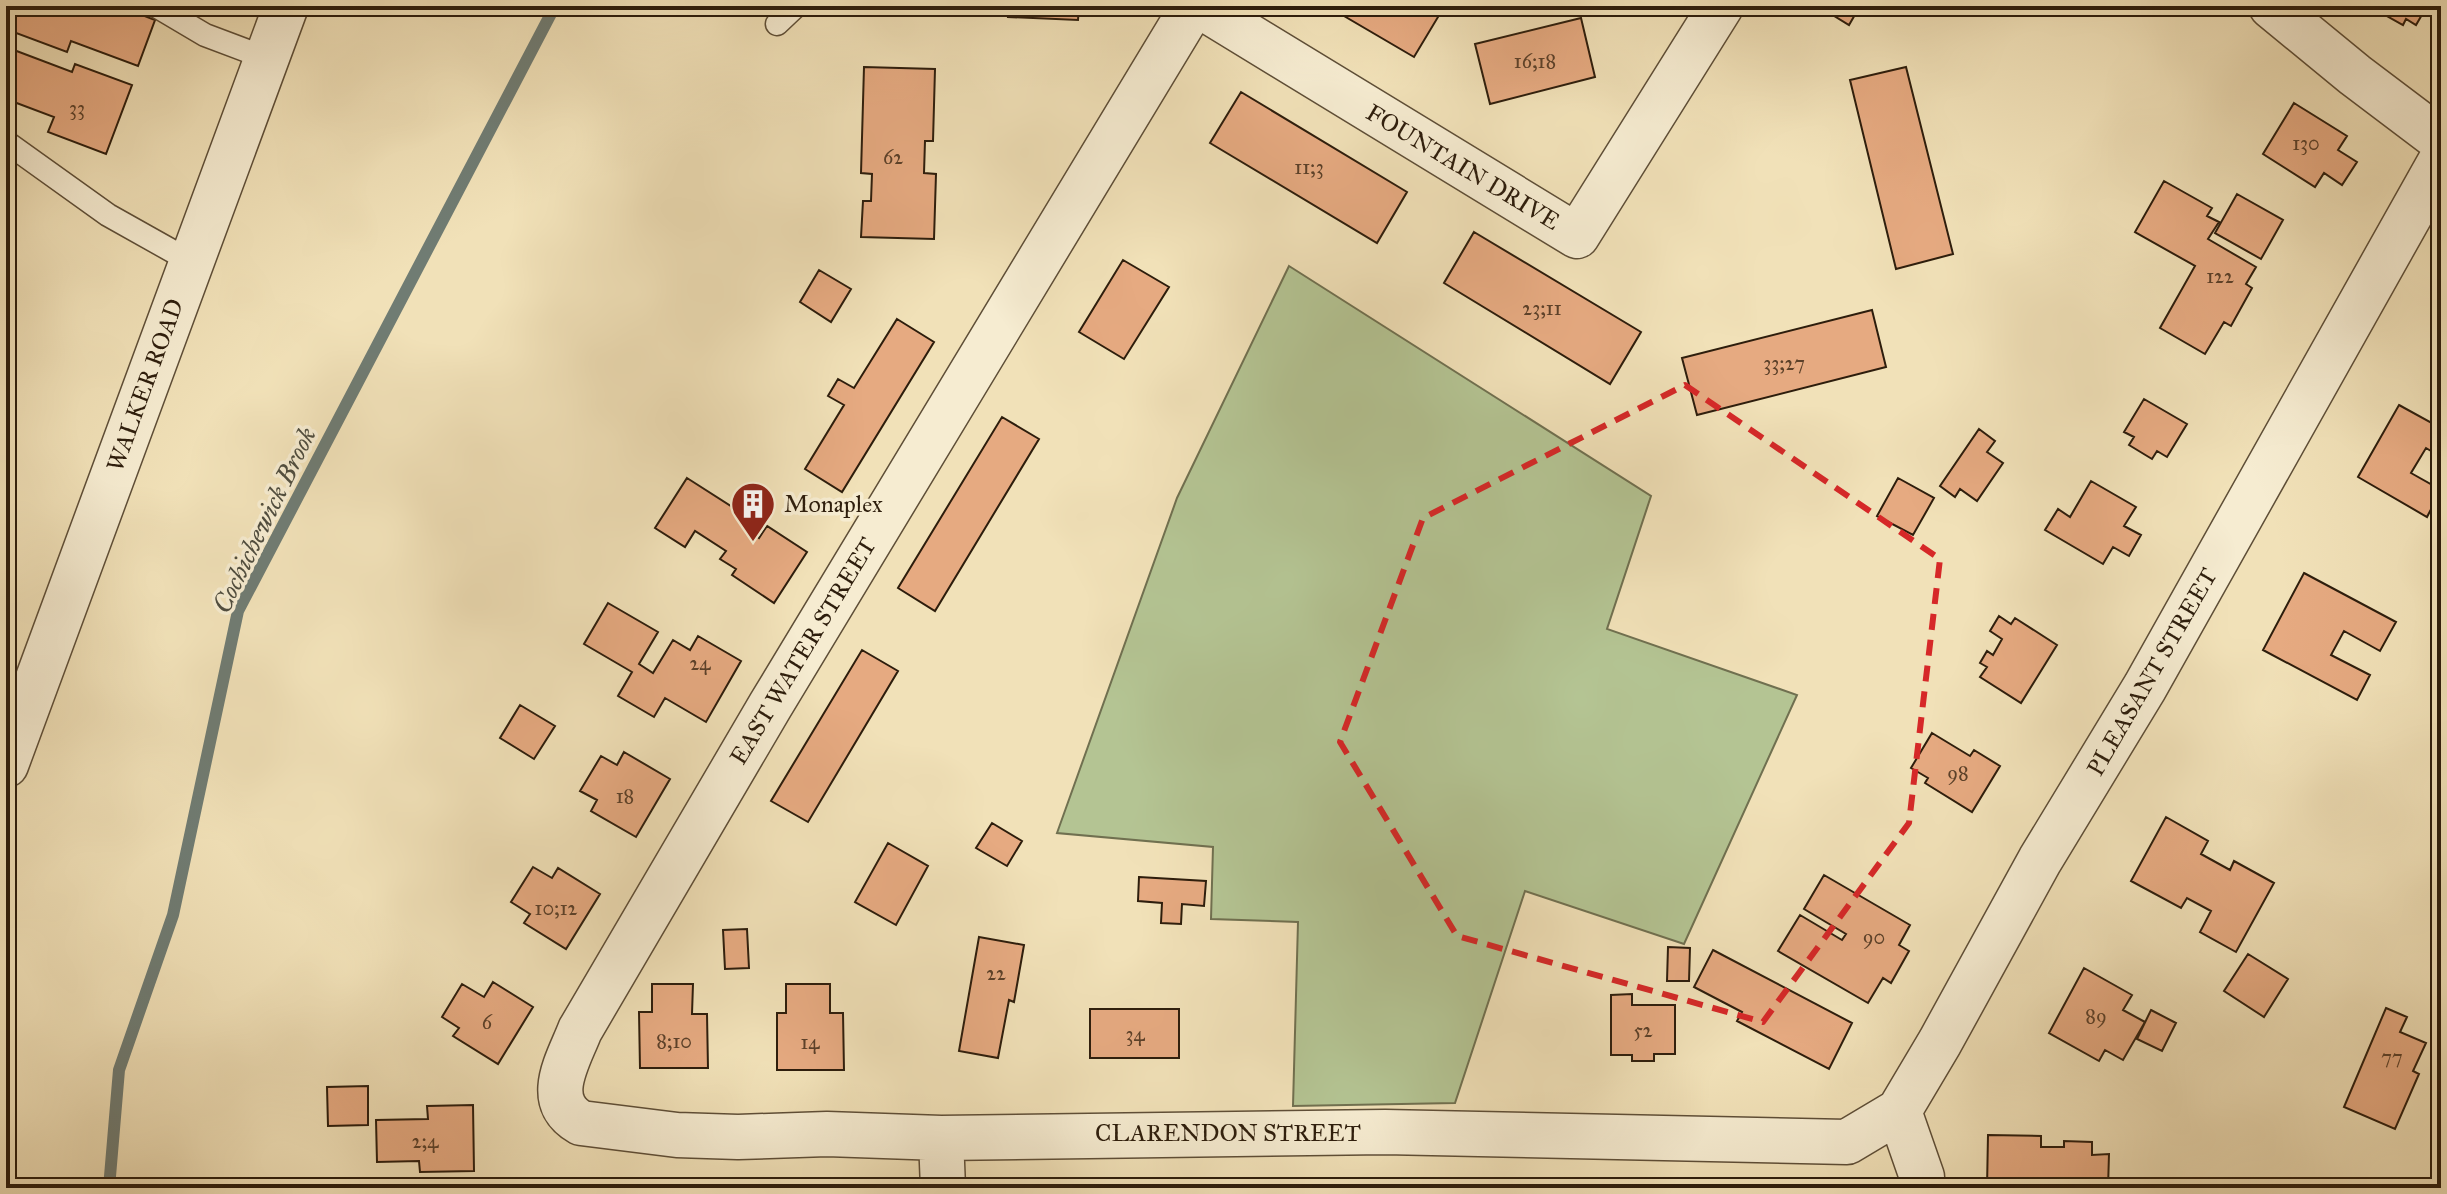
<svg xmlns="http://www.w3.org/2000/svg" width="2447" height="1194" viewBox="0 0 2447 1194" font-family="'IM FELL Great Primer',serif">
  <rect width="100%" height="100%" fill="#f1e1b8"/>
  <filter id="stains"><feTurbulence type="fractalNoise" baseFrequency=".0025" numOctaves="4"/><feColorMatrix values="0 0 0 0 .2 0 0 0 0 .09 0 0 0 0 .02 0 0 0 .5 -.17"/></filter>
  <radialGradient id="worn" r=".72"><stop offset=".6" stop-color="#630" stop-opacity="0"/><stop offset="1" stop-color="#630" stop-opacity=".3"/></radialGradient>
  <path fill="#b4c493" stroke="#707050" stroke-width="2" d="M 1289,266 L 1651,496 L 1607,629 L 1797,695 L 1684,944 L 1525,891 L 1455,1103 L 1293,1106 L 1298,922 L 1211,919 L 1213,847 L 1057,833 L 1177,498 Z"/>
  <g fill="none" stroke-linecap="round" stroke-linejoin="round">
    <path stroke="#707c73" stroke-width="12" d="M 109,1188 L 119,1070 L 173,915 L 238,611 L 555,6"/>
  </g>
  <path fill="#e6aa81" stroke="#2d1d0c" stroke-width="2" d="M 18,6 L 119,6 L 155,20 L 138,66 L 71,41 L 67,52 L 8,30 Z
    M 1009,6 L 1079,6 L 1078,20 L 1008,17 Z
    M 1327,6 L 1442,6 L 1444,7 L 1414,57 Z
    M 1818,6 L 1860,6 L 1849,25 Z
    M 2369,6 L 2427,6 L 2416,25 L 2406,19 L 2403,25 Z
    M 1581,18 L 1595,77 L 1490,104 L 1475,44 Z
    M 6,47 L 72,72 L 75,64 L 132,85 L 106,154 L 48,132 L 54,117 L 6,99 Z
    M 864,67 L 935,69 L 933,141 L 925,141 L 924,173 L 936,174 L 934,239 L 861,237 L 863,201 L 871,201 L 872,174 L 861,173 Z
    M 1906,67 L 1953,254 L 1896,269 L 1850,80 Z
    M 1241,92 L 1407,192 L 1377,243 L 1210,143 Z
    M 2294,103 L 2347,136 L 2338,150 L 2357,162 L 2342,185 L 2324,173 L 2315,187 L 2263,154 Z
    M 2164,181 L 2212,208 L 2207,216 L 2219,222 L 2208,239 L 2256,267 L 2246,284 L 2252,288 L 2231,326 L 2224,322 L 2205,354 L 2160,328 L 2195,266 L 2135,232 Z
    M 2237,194 L 2283,220 L 2261,259 L 2215,233 Z
    M 1474,232 L 1641,332 L 1610,384 L 1444,283 Z
    M 1123,260 L 1169,287 L 1124,359 L 1079,332 Z
    M 819,270 L 851,289 L 831,322 L 800,302 Z
    M 1872,310 L 1886,367 L 1697,415 L 1682,358 Z
    M 897,319 L 934,342 L 842,492 L 805,469 L 844,405 L 828,396 L 838,379 L 854,388 Z
    M 2144,399 L 2187,424 L 2167,457 L 2157,451 L 2152,459 L 2129,445 L 2134,437 L 2124,432 Z
    M 2399,405 L 2441,428 L 2441,457 L 2426,448 L 2411,473 L 2441,490 L 2427,517 L 2358,477 Z
    M 1002,417 L 1039,439 L 935,611 L 898,588 Z
    M 1979,429 L 1995,441 L 1987,452 L 2003,463 L 1977,501 L 1960,489 L 1955,497 L 1940,486 Z
    M 687,478 L 748,517 L 742,526 L 759,538 L 767,526 L 807,552 L 774,603 L 732,575 L 736,569 L 720,559 L 726,551 L 695,531 L 685,547 L 655,528 Z
    M 1898,478 L 1934,498 L 1913,535 L 1877,516 Z
    M 2091,481 L 2136,507 L 2124,526 L 2141,535 L 2129,556 L 2113,547 L 2103,564 L 2045,530 L 2058,509 L 2070,517 Z
    M 2304,573 L 2396,622 L 2380,651 L 2344,631 L 2331,655 L 2370,675 L 2357,700 L 2263,650 Z
    M 608,603 L 658,632 L 639,664 L 653,673 L 673,640 L 690,650 L 698,636 L 741,661 L 706,722 L 665,698 L 654,717 L 618,696 L 632,672 L 584,644 Z
    M 1999,616 L 2011,624 L 2015,618 L 2057,645 L 2021,703 L 1980,677 L 1987,667 L 1980,663 L 1987,651 L 1993,655 L 2002,639 L 1990,631 Z
    M 2441,629 L 2441,650 L 2432,645 Z
    M 862,650 L 898,671 L 808,822 L 771,801 Z
    M 520,705 L 555,726 L 534,759 L 500,738 Z
    M 1932,733 L 1970,756 L 1974,750 L 2000,766 L 1972,812 L 1925,783 L 1928,778 L 1911,768 Z
    M 624,752 L 670,779 L 636,837 L 591,811 L 597,800 L 580,791 L 601,756 L 617,765 Z
    M 2166,817 L 2208,841 L 2201,854 L 2230,870 L 2234,861 L 2274,883 L 2236,952 L 2200,932 L 2211,911 L 2187,898 L 2181,908 L 2131,881 Z
    M 992,823 L 1022,841 L 1007,866 L 976,848 Z
    M 888,843 L 928,866 L 896,925 L 855,902 Z
    M 533,867 L 552,878 L 558,868 L 600,894 L 566,949 L 524,923 L 530,914 L 511,902 Z
    M 1824,875 L 1910,925 L 1899,945 L 1909,951 L 1891,983 L 1883,978 L 1868,1003 L 1778,951 L 1800,915 L 1842,940 L 1846,934 L 1804,909 Z
    M 1139,877 L 1206,881 L 1204,906 L 1182,904 L 1181,924 L 1161,923 L 1162,903 L 1138,901 Z
    M 747,929 L 749,968 L 725,969 L 723,930 Z
    M 979,937 L 1024,945 L 1014,1002 L 1009,1000 L 998,1058 L 959,1051 Z
    M 1668,947 L 1690,948 L 1689,981 L 1667,981 Z
    M 1713,950 L 1852,1023 L 1829,1069 L 1737,1021 L 1742,1012 L 1694,987 Z
    M 2248,954 L 2288,979 L 2264,1017 L 2224,991 Z
    M 2084,968 L 2132,995 L 2123,1010 L 2145,1022 L 2123,1060 L 2105,1050 L 2099,1061 L 2049,1033 Z
    M 493,982 L 533,1007 L 498,1064 L 453,1036 L 459,1028 L 442,1017 L 462,984 L 484,997 Z
    M 652,984 L 693,984 L 692,1014 L 707,1014 L 708,1068 L 640,1068 L 639,1012 L 652,1012 Z
    M 786,984 L 830,984 L 830,1013 L 843,1013 L 844,1070 L 777,1070 L 777,1013 L 786,1013 Z
    M 1632,994 L 1632,1005 L 1675,1005 L 1675,1054 L 1654,1054 L 1654,1061 L 1632,1061 L 1632,1055 L 1611,1055 L 1611,995 Z
    M 2386,1008 L 2407,1017 L 2400,1032 L 2426,1043 L 2413,1071 L 2419,1074 L 2395,1129 L 2344,1107 Z
    M 1090,1009 L 1179,1009 L 1179,1058 L 1090,1058 Z
    M 2151,1010 L 2176,1023 L 2162,1051 L 2137,1039 Z
    M 368,1086 L 368,1125 L 328,1126 L 327,1087 Z
    M 473,1105 L 474,1171 L 420,1172 L 419,1161 L 377,1162 L 376,1120 L 428,1119 L 427,1106 Z
    M 1988,1135 L 2041,1136 L 2041,1147 L 2064,1147 L 2064,1141 L 2092,1142 L 2092,1155 L 2109,1154 L 2108,1188 L 1987,1188 Z"/>
  <g fill="none" stroke-linecap="round" stroke-linejoin="round">
    <g stroke="#5e4e37" stroke-width="25">
      <path id="lane" d="M 156,6 L 205,35 L 266,58
        M 777,24 L 796,6
        M 6,142 L 108,215 L 190,261"/>
    </g>
    <g stroke="#5e4e37" stroke-width="47">
      <path id="street" d="M 1193,6 L 770,706 L 580,1030 C 568,1061 542,1101 581,1123 L 677,1135 L 738,1137 L 827,1134 L 941,1138 L 1385,1132 L 1847,1142 L 1899,1111 L 1940,1042 L 2040,860 L 2145,687 L 2441,160
        M 1200,6 L 1577,236 L 1721,6
        M 2271,6 L 2355,75 L 2441,140
        M 6,765 L 286,6
        M 1899,1111 L 1922,1177 L 1922,1188
        M 941,1138 L 943,1188"/>
    </g>
    <use href="#lane" stroke="#f6ecd1" stroke-width="22"/>
    <use href="#street" stroke="#f6ecd1" stroke-width="44"/>
  </g>
  <path fill="none" stroke="#d62828" stroke-width="6" stroke-dasharray="16 10" stroke-linejoin="round" d="M 1685,385 L 1940,559 L 1909,823 L 1763,1022 L 1457,936 L 1340,742 L 1423,518 Z"/>
  <defs>
    <g id="building-pin" transform="scale(2.3)"><path d="M0 17L-7.5 6A9.5 9.5 0 1 1 7.5 6Z" fill="#8f2418" stroke="#f6ecd1"/><path d="M-4-6H4V6H1V3H-1V6H-4ZM-2.5-4.3h1.7v1.8h-1.7ZM.8-4.3h1.7v1.8H.8ZM-2.5-1h1.7V.8h-1.7ZM.8-1h1.7V.8H.8Z" fill="#fff"/></g>
  </defs>
  <g fill-rule="evenodd">
    <use href="#building-pin" x="753" y="504"/>
  </g>
  <g text-anchor="middle" dominant-baseline="central" stroke-width="7" stroke-linejoin="round" paint-order="stroke">
    <g font-size="20" fill="#5b4029">
      <text x="1535" y="61">16;18</text>
      <text x="77" y="108">33</text>
      <text x="2306" y="143">130</text>
      <text x="893" y="157">62</text>
      <text x="1309" y="167">11;3</text>
      <text x="2220" y="276">122</text>
      <text x="1542" y="308">23;11</text>
      <text x="1784" y="363">33;27</text>
      <text x="700" y="663">24</text>
      <text x="1958" y="773">98</text>
      <text x="625" y="796">18</text>
      <text x="556" y="908">10;12</text>
      <text x="1874" y="937">90</text>
      <text x="996" y="973">22</text>
      <text x="2096" y="1016">89</text>
      <text x="487" y="1022">6</text>
      <text x="1643" y="1030">52</text>
      <text x="1135" y="1034">34</text>
      <text x="674" y="1041">8;10</text>
      <text x="810" y="1042">14</text>
      <text x="2392" y="1057">77</text>
      <text x="425" y="1141">2;4</text>
    </g>
    <g font-size="24" fill="#2d1d0c" stroke="#f6ecd1">
      <text transform="translate(1463 167) rotate(31)">FOUNTAIN DRIVE</text>
      <text transform="translate(145 385) rotate(-70)">WALKER ROAD</text>
      <text transform="translate(803 651) rotate(-59)">EAST WATER STREET</text>
      <text transform="translate(2152 672) rotate(-60)">PLEASANT STREET</text>
      <text x="1228" y="1133">CLARENDON STREET</text>
    </g>
    <g font-size="24" fill="#2d1d0c" stroke="#f6ecd1" text-anchor="start">
      <text x="784" y="504">Monaplex</text>
    </g>
    <g font-size="26" font-style="italic" fill="#4f4d3f" stroke="#f6ecd1">
      <text transform="translate(264 520) rotate(-64)">Cochichewick Brook</text>
    </g>
  </g>
  <rect width="2447" height="1194" fill="none" stroke="#f1e1b8" stroke-width="32"/>
  <rect x="8" y="8" width="2431" height="1178" fill="none" stroke="#2d1d0c" stroke-width="4"/>
  <rect x="16" y="16" width="2415" height="1162" fill="none" stroke="#2d1d0c" stroke-width="2"/>
  <rect width="100%" height="100%" filter="url(#stains)"/>
  <rect width="100%" height="100%" fill="url(#worn)"/>
</svg>
